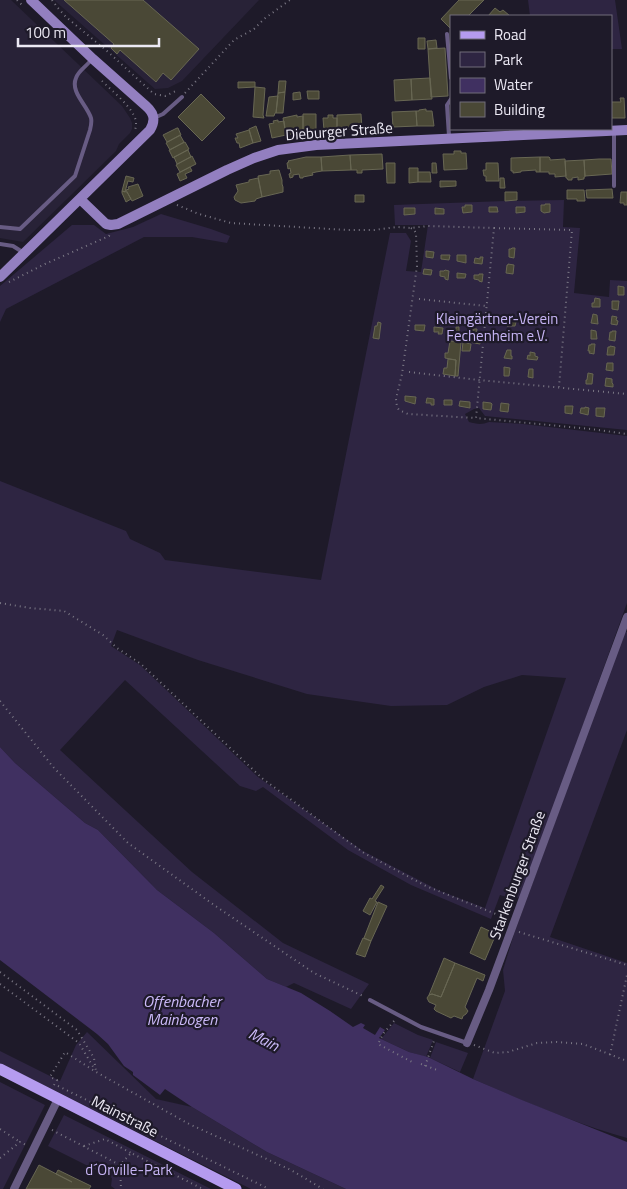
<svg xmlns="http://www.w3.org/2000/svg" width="627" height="1189" viewBox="0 0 627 1189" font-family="'Titillium Web',sans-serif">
  <rect width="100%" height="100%" fill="#1e1a29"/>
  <path fill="#282237" d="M 0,0 L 11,0 L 122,106 L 130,118 L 132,123 L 132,129 L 130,133 L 119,144 L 116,151 L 23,242 L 0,238 Z
    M 54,0 L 259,0 L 182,81 L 168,88 L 155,89 Z"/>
  <path fill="#2e2542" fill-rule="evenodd" d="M 528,0 L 615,0 L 622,49 L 611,49 L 611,16 L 530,16 Z
    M 564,200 L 563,227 L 580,228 L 574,293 L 609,297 L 610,280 L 627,281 L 627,430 L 485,416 L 479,408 L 474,409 L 465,414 L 469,422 C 476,424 482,425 489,422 L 523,424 L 627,436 L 627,603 L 521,897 L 512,899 L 500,895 L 491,919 L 411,885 L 348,850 L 263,787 L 256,791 L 240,786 L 125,680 L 60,750 L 192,872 L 283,943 L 369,984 L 351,1009 L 294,983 L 286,987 L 267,979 L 214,933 L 157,890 L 98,830 L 85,823 L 15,763 L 0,747 L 0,481 L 126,531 L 130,539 L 160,553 L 165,560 L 321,580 L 390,233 L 406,233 L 411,241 L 406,271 L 421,272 L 428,225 L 395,225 L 394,205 L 505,201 ZM 117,630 L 198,660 L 307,694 L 391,706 L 447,705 L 484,687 L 522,675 L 566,678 L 485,908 L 440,891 L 363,851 L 258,777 L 140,665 L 111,646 Z
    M 161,214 L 211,229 L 230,236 L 227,243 L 192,237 L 144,237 L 6,309 L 0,322 L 0,286 L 72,225 L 94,225 L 106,234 L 133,227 Z
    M 625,631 L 627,632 L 627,730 L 550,937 L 627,963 L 627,1138 C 574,1123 523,1101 473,1079 L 505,991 L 503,970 L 514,934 Z
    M 394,1023 L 418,1035 L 433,1040 L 426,1057 L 409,1052 L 381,1039 Z
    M 87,1032 L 156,1099 L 192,1107 L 267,1152 L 346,1189 L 251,1189 L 0,1063 L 0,1051 L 60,1081 L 76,1045 Z
    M 436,1042 L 468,1053 L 460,1072 L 430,1058 Z
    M 0,1082 L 45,1105 L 3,1189 L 0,1189 Z
    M 64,1115 L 211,1189 L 115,1189 L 111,1186 L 112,1178 L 48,1146 Z"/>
  <path fill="#403061" d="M 0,747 L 15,763 L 85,823 L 98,830 L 157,890 L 214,933 L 267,979 L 301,993 L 330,1011 L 353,1027 L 361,1023 L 365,1025 L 363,1028 L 375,1035 L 380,1027 L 385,1030 L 379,1038 L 409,1052 L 428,1057 L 473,1079 L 522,1100 L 627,1142 L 627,1189 L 346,1189 L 267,1152 L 192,1107 L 165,1089 L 160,1095 L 133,1075 L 133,1072 L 124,1066 L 108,1044 L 97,1034 L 0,960 Z"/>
  <path fill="#4a4836" stroke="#686753" d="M 64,0 L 143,0 L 199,49 L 171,80 L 163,73 L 156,82 L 120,50 L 117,54 L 111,48 L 114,44 Z
    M 459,0 L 484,0 L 468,16 L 451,16 L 451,29 L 441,19 Z
    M 495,8 L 500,12 L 503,10 L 510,16 L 488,16 Z
    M 418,38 L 425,38 L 425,49 L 418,49 Z
    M 436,40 L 437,48 L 428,49 L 427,41 Z
    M 445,48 L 448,96 L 431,97 L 428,49 Z
    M 430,78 L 432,99 L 412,100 L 411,79 Z
    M 411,79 L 412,100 L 395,101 L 394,80 Z
    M 279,81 L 286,81 L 285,92 L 278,93 Z
    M 238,82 L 255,82 L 255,87 L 238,88 Z
    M 255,87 L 265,88 L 263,115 L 264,118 L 253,117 Z
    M 307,91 L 319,91 L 319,99 L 308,99 Z
    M 285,92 L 283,113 L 276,113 L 278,93 Z
    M 300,92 L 301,99 L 293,100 L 293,93 Z
    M 201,94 L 225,118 L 202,141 L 178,117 Z
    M 278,96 L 276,113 L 275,113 L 274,116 L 266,116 L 269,97 Z
    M 620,98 L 624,98 L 625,118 L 611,118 L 611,103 L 612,102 L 621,102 Z
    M 426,109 L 426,111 L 432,111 L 434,126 L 417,126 L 416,111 L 419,111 L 419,110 Z
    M 416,111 L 417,126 L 393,127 L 392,112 Z
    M 303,114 L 316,114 L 316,131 L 303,132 Z
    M 361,114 L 362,129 L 337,130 L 337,115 Z
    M 297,115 L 297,117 L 303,116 L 303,132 L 286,135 L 283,118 Z
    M 328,115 L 333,115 L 333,118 L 337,118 L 337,130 L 324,131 L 323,118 L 328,118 Z
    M 278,120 L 278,122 L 284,121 L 286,135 L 272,138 L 269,124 L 274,123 L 273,121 Z
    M 256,126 L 261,141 L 253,143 L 249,129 Z
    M 177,128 L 178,128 L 181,135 L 167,142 L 163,135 Z
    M 249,130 L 253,143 L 240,148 L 239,143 L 237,143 L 235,138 L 238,138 L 236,134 Z
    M 180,135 L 184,142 L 170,150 L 166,143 Z
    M 185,142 L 189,149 L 173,158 L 169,150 Z
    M 188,150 L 191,157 L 177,164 L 174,157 Z
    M 454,151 L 461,151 L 461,153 L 466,153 L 467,169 L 444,170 L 443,154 L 454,154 Z
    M 382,154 L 383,169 L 362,170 L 362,173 L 357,173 L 357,170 L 351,170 L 350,155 Z
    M 350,155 L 351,170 L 322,171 L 321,157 Z
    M 192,156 L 196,164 L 180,172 L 176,165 Z
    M 306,157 L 321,157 L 322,171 L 316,172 L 312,173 L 313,175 L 303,177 L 303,178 L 300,178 L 299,174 L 293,175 L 293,177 L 290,178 L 289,174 L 291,173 L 290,168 L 288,169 L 287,163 L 289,162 L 288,161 Z
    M 540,157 L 549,157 L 550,158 L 550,160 L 565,159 L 566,176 L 555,177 L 555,174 L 549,174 L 549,172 L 540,172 Z
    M 540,157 L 540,172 L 536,172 L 536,170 L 521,171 L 521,172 L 513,173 L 513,171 L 511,171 L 511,158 Z
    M 599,159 L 611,159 L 612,174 L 585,176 L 584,160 Z
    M 584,160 L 585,177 L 584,177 L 584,179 L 578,180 L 578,177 L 572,178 L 572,180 L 568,180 L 567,178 L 566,178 L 565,161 Z
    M 386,163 L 395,163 L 395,183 L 387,183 Z
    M 432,163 L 436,163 L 437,173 L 432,173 Z
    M 486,163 L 498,163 L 499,181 L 486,181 L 486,176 L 484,176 L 483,170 L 486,170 Z
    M 190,167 L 192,171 L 185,174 L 187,178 L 180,181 L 177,174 Z
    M 409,168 L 418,168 L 418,182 L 409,183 Z
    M 279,170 L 282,180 L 282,184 L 283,187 L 283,192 L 262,197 L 258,176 L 270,174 L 270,171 Z
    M 418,172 L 430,172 L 431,182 L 418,182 Z
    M 126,176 L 134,178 L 133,182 L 128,181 L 125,192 L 122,191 Z
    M 258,178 L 262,197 L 256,199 L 255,201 L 241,203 L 235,200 L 234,197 L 238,191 L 236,185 L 249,182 L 249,180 Z
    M 500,178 L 504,178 L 505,188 L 500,188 Z
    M 440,181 L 456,181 L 456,186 L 440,187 Z
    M 138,184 L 143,196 L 132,201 L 126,190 L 129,189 L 128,187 Z
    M 612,189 L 613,198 L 587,198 L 586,190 Z
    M 567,190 L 584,190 L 585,201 L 577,201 L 577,199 L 567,199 Z
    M 122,191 L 127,192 L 131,199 L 126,202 L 122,193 Z
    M 505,192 L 517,192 L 517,200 L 505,201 Z
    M 621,192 L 627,192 L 627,205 L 624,205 L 624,203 L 620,203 Z
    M 355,195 L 364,195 L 364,202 L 355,202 Z
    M 545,204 L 550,204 L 550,212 L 544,213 L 541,211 L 541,205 L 545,205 Z
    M 465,205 L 472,205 L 472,212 L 463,213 L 462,207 L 465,207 Z
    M 489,207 L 497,207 L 498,212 L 489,212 Z
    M 516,207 L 525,207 L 525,212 L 516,213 Z
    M 404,208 L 415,208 L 415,214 L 404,215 Z
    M 435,208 L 444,209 L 444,214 L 435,214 Z
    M 512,248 L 515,248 L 514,258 L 509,257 L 509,249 L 511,249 Z
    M 426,251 L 434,252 L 433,258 L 426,257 Z
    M 441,255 L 450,255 L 449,260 L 441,259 Z
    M 457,255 L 466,255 L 466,263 L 457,261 Z
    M 480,257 L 483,257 L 482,264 L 474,263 L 475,258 L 480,259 Z
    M 508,264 L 514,265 L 513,274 L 506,273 L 507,265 L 508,265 Z
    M 424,269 L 432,270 L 431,275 L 423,274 Z
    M 445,270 L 449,271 L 448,280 L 445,279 L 445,277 L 440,276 L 440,271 L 444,271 Z
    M 457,273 L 466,274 L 465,278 L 457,278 Z
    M 479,274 L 483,274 L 482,282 L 479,281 L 479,280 L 474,279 L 474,275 L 479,275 Z
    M 618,286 L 624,287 L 624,295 L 618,295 Z
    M 595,298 L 600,299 L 600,307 L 592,307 L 592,303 L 594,303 Z
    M 612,301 L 619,301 L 618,310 L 612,309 Z
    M 593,314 L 597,315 L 598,324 L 591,323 Z
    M 612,316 L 617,317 L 616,320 L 618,321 L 617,325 L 611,324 Z
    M 507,321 L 516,322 L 515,326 L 507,326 Z
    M 378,322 L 381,323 L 379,339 L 373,338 L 375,326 L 377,326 Z
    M 415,325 L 425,325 L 424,331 L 415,330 Z
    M 434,327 L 443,328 L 442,334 L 438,334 L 439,332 L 434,332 Z
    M 456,327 L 459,327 L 459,335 L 451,334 L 451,329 L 456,329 Z
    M 473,329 L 477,329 L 476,336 L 467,335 L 468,330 L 473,331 Z
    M 591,330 L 596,331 L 597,339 L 591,339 Z
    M 612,331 L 616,331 L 615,341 L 609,340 L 610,332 L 612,332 Z
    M 470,336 L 480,337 L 480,344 L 469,342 Z
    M 450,341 L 461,342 L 458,376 L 455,376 L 456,360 L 445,358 L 445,353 L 448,353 Z
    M 463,342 L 471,344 L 470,351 L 462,351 Z
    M 591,344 L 595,344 L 594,354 L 589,353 L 590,351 L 588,351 L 589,345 L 591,345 Z
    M 610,346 L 615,347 L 614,355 L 607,355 L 608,347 L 610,347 Z
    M 507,350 L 511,350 L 511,356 L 512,356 L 512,359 L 504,358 Z
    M 530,352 L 535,353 L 535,356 L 538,357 L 537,360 L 527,359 L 528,355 L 530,356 Z
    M 448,359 L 456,360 L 455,376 L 443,374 L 444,368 L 447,368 Z
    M 607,363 L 613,363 L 613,371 L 606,370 Z
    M 504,367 L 510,368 L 509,376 L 504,376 Z
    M 529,369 L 533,369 L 533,378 L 528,377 Z
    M 588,373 L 593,374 L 592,384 L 586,384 L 586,380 L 587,380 Z
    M 606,378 L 612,379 L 612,383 L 613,384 L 613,387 L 605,386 Z
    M 405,396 L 416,397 L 415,404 L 405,401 Z
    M 427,398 L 434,399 L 434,405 L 431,405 L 431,403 L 426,403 Z
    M 444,400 L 452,400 L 452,405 L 444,405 Z
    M 460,401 L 470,402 L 470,408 L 459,406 Z
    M 483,402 L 491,403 L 492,404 L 491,410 L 483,409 Z
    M 501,403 L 509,404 L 508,412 L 500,411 Z
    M 565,406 L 573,406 L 572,414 L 565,413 Z
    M 585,407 L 589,408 L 588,415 L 580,413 L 581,408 L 585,408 Z
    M 596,408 L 605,408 L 604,417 L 596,416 Z
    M 381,885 L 384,887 L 375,901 L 377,902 L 370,915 L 363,911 L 370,898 L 372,899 Z
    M 378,902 L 387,906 L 371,941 L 364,938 Z
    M 481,927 L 496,934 L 485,960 L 470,953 Z
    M 363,938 L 371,941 L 365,957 L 356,954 Z
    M 444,958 L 455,963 L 441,997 L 432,994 L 429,995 Z
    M 455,963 L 485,975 L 483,981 L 477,978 L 465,1007 L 468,1011 L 466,1014 L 463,1016 L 462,1019 L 454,1016 L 451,1018 L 436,1011 L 434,1009 L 436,1005 L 429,1002 L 427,998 L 429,995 L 432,994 L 441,997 Z
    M 39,1165 L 72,1182 L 56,1174 L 58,1170 L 91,1186 L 89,1189 L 26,1189 Z"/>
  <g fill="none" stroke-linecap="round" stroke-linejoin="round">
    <path stroke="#7b7885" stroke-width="2" stroke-dasharray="1 4" stroke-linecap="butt" d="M 17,0 L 22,5
      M 52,0 L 58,8 L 66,17 L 107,51 L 154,94 L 165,96 L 176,91 L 176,92
      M 102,81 C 111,90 135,109 136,122 C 136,125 136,127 135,130
      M 185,93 L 234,40 L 254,29 L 264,19 L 290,0
      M 177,205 L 199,214 L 231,223 L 347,230 L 374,230 L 397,227 L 411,228 L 428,226 L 494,228 L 476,418 L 591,429 L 627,434
      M 411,228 L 414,230 L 416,233 L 417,266 L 402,374 L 396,399 L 397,407 L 399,410 L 408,414 L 475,418
      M 494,228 L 572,230 L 559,387
      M 9,282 L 45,264 L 109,236 L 110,234
      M 419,299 L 486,306
      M 409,372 L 479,380 L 627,394
      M 0,603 L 30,608 L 64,611 L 103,635 L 117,648 L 141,664 L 263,779 L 364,853 L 426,886 L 506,918
      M 0,701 L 54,768 L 128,843 L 214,905 L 314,973 L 365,997
      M 519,932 L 627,965
      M 0,972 L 77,1030 L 94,1058 L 96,1072
      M 0,984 L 79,1043 L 95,1070
      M 394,1021 L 383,1034 L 378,1044 L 412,1062
      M 474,1045 L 495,1053 L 508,1052 L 537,1043 L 557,1042 L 583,1044 L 627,1061
      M 610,1055 L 627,975
      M 421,1064 L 437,1070
      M 425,1066 L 435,1038
      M 54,1085 L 57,1080 L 50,1077 C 55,1068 60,1061 65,1052 L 96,1072 L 189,1124 L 291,1170 L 323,1189
      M 58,1086 L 269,1189
      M 0,1129 L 20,1142
      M 52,1130 L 120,1165 L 131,1153 L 203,1189
      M 84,1146 L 105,1139 L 131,1153
      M 0,1158 L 20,1142 L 26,1145
      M 120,1165 L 121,1189"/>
    <path stroke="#685c84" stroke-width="4" d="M 447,34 L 451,78
      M 154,118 L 163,114 L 182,97
      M 614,131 L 614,186
      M 449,136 L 447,105 L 451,99
      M 0,227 L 20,229 L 75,176 L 90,130 C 91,126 92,122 91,118 C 87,105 70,92 76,78 C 78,71 87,66 91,60
      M 0,244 L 13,246 L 24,253
      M 370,1000 L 421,1027 L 467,1043"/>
    <path stroke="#685c84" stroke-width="8" d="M 467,1043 L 489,990 L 627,617
      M 14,1189 L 58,1099"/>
    <path stroke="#937fc0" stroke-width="10" d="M 80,199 L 106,224 L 111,225 L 118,224 L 227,170 L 254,158 L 278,150 L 316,145 L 627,130
      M 0,277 L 150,130 C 156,120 154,113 146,106 L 93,59 L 31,0"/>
    <path stroke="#b59bef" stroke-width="11" d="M 0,1069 L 236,1189"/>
  </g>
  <g text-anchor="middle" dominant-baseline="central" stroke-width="4.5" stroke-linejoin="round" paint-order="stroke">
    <g font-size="15" fill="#ece9f4" stroke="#1e1a29">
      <text transform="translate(339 131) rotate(-4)">Dieburger Straße</text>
      <text transform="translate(517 875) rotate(-70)">Starkenburger Straße</text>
      <text transform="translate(125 1116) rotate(27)">Mainstraße</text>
    </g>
    <g font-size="15" fill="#c7b5f5" stroke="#1e1a29">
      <text x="497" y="318">Kleingärtner-Verein<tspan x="497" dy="17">Fechenheim e.V.</tspan></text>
      <text x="129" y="1169">d´Orville-Park</text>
    </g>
    <g font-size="16" font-style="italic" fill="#cdbbfb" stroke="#1e1a29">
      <text x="182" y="1001">Offenbacher<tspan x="182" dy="18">Mainbogen</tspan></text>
      <text transform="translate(264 1039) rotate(27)">Main</text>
    </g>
  </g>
  <rect x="450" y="15" width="162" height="115" fill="#1e1a29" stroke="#706d7a"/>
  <rect x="460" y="31" width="25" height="8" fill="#b59bef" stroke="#706d7a"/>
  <text x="494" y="40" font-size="15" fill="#ece9f4">Road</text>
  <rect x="460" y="52" width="25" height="15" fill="#2e2542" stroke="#706d7a"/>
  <text x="494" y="65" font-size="15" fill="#ece9f4">Park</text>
  <rect x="460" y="78" width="25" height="15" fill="#403061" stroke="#706d7a"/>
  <text x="494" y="90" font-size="15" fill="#ece9f4">Water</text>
  <rect x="460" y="102" width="25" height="15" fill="#4a4836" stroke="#706d7a"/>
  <text x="494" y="115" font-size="15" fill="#ece9f4">Building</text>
  <path d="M18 38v8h141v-8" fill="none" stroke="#ece9f4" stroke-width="2.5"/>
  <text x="25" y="38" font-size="15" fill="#ece9f4" stroke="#1e1a29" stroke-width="4" paint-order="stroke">100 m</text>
</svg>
